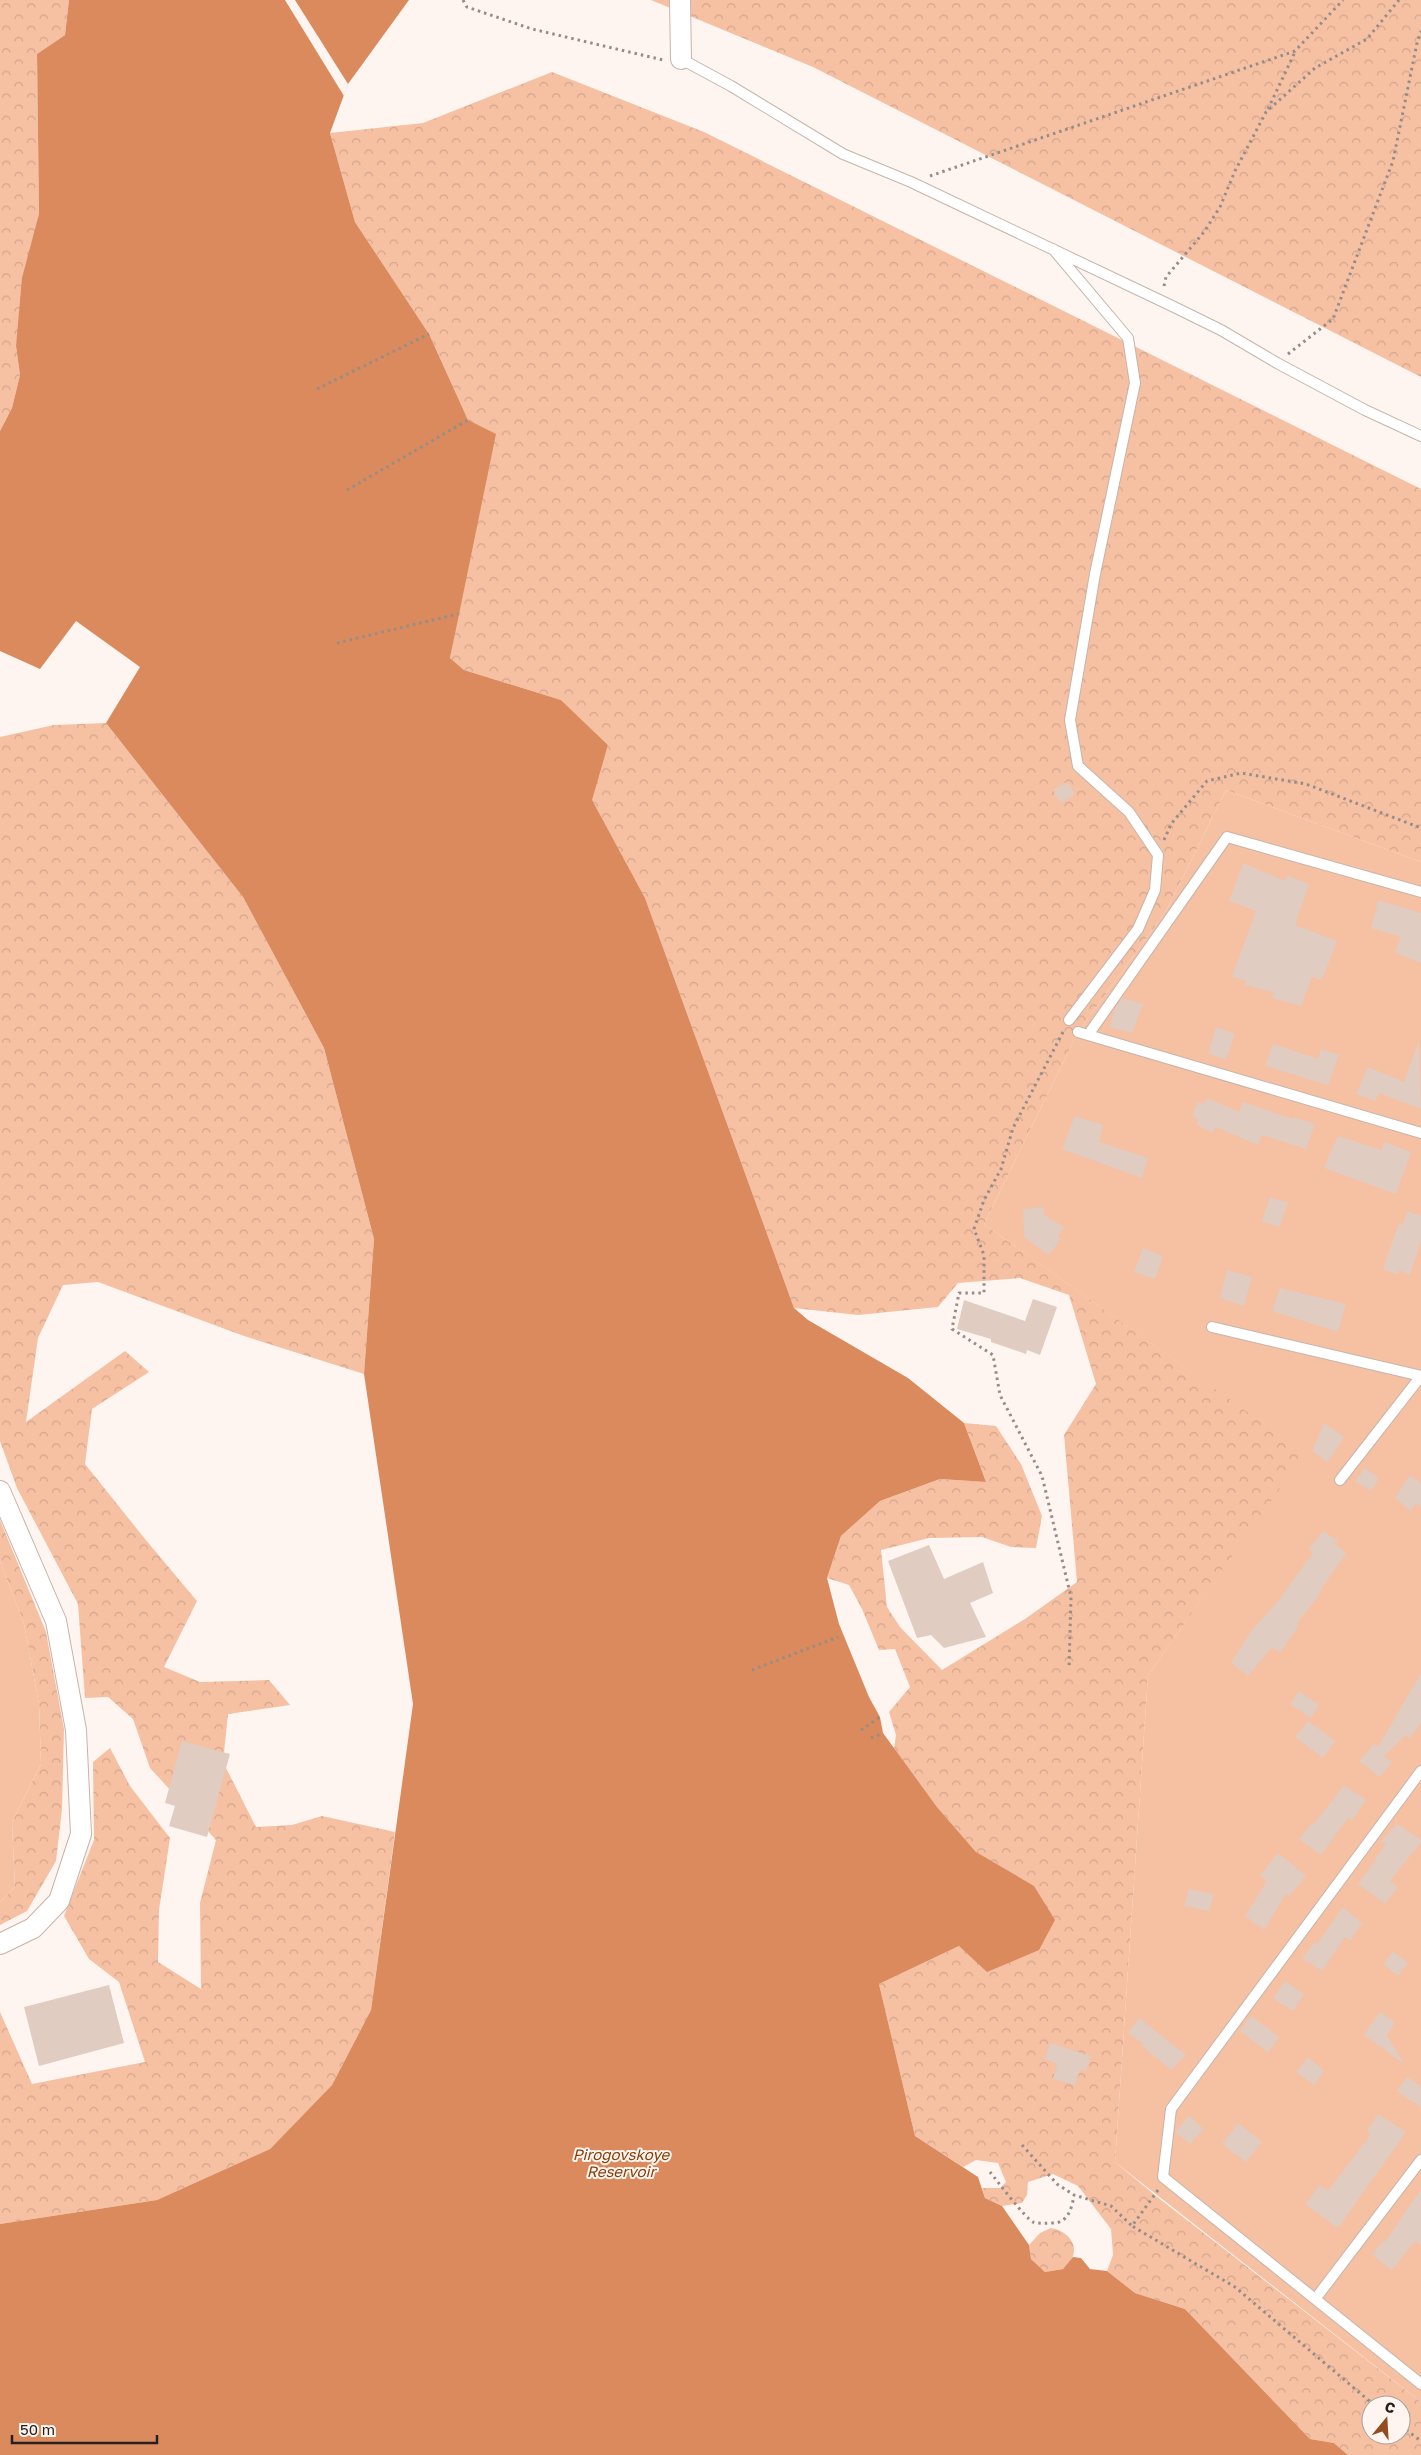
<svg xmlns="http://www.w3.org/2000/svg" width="1421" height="2455" viewBox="0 0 1421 2455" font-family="'Golos Text',sans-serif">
  <defs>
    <pattern id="forest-crowns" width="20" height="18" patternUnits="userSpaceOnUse" patternTransform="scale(1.25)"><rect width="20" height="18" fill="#f6c0a3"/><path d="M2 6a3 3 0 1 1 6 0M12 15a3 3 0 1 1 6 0" fill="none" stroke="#d3a58c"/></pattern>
  </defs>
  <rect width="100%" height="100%" fill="#fef5f1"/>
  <path fill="#f6c0a3" d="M 1226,790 L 1421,862 L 1421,2402 L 1115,2162 L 1148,1675 L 1304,1453 L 984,1224 L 1078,1032 L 1166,911 Z
    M 0,1561 L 24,1624 L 39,1704 L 41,1764 L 12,1822 L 15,1887 L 0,1902 Z"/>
  <path fill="url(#forest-crowns)" fill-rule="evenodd" d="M 0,0 L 69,0 L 65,35 L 37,54 L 39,214 L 16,346 L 20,375 L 12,408 L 0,431 Z
    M 651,0 L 1421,0 L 1421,377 L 813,67 Z
    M 552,72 L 704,132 L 1421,489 L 1421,862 L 1226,790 L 1166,911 L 1078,1032 L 984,1224 L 1305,1453 L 1148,1675 L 1115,2162 L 1156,2196 L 1421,2402 L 1421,2455 L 1348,2455 L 1334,2443 L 1310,2439 L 1185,2309 L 1135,2293 L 1107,2271 L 1113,2255 L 1111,2229 L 1078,2186 L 1053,2174 L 1028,2182 L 1027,2195 L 1022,2203 L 1002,2206 L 985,2198 L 982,2188 L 1000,2188 L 1006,2182 L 998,2163 L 976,2160 L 963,2167 L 915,2136 L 879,1984 L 959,1946 L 1018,1885 L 976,1852 L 937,1807 L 894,1749 L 896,1735 L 889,1712 L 910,1687 L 895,1649 L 879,1650 L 862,1609 L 849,1585 L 827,1578 L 841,1536 L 880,1501 L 940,1479 L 986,1482 L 964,1423 L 996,1426 L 1021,1464 L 1042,1516 L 1036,1548 L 1011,1547 L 982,1537 L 929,1538 L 881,1550 L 887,1607 L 900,1627 L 942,1670 L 1025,1619 L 1077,1582 L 1064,1435 L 1096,1384 L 1069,1295 L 1020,1278 L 958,1283 L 938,1307 L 858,1315 L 794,1308 L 645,898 L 591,799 L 608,745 L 561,700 L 464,670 L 450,658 L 458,614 L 468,420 L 429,334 L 355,222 L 330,133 L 423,123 ZM 1371,2405 L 1401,2405 L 1401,2435 L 1371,2435 Z
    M 106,723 L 243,897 L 324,1048 L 374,1239 L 364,1374 L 244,1336 L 98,1282 L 63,1285 L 38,1338 L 26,1422 L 125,1351 L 149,1372 L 92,1409 L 85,1464 L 145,1539 L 197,1601 L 164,1667 L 200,1682 L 269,1680 L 290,1705 L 228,1714 L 223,1762 L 256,1827 L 292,1825 L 322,1816 L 395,1832 L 371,2010 L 332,2085 L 270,2149 L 157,2200 L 0,2224 L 0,2012 L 32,2084 L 145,2062 L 119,1982 L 89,1959 L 64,1916 L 94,1840 L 93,1762 L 110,1748 L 130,1786 L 170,1838 L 159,1910 L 158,1962 L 201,1989 L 200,1903 L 216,1840 L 150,1768 L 133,1719 L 108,1697 L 85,1698 L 78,1604 L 17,1488 L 0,1441 L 0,737 L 54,725 Z
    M 0,1520 L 46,1632 L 64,1729 L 62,1809 L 56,1861 L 27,1911 L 0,1925 L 0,1902 L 15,1887 L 12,1822 L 41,1764 L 39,1704 L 24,1624 L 0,1561 Z
    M 1051,2228 C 1064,2230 1078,2241 1073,2256 C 1072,2260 1066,2265 1063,2269 L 1045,2272 L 1031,2259 L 1029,2245 L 1040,2233 Z"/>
  <path fill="#da8a5c" d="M 69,0 L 409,0 L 348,84 L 330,133 L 355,222 L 429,334 L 468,420 L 496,434 L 450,658 L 464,670 L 561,700 L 608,745 L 592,800 L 645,898 L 794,1308 L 808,1320 L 908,1378 L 964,1423 L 986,1482 L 940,1479 L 880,1501 L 841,1536 L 827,1578 L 839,1624 L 869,1697 L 880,1717 L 883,1733 L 937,1807 L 976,1852 L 1034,1886 L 1055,1920 L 1039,1950 L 987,1972 L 959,1946 L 879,1984 L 915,2136 L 978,2177 L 985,2198 L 1002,2206 L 1029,2245 L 1031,2259 L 1045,2272 L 1063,2269 L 1073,2257 L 1081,2258 L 1090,2269 L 1107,2271 L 1135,2293 L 1185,2309 L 1310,2439 L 1334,2443 L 1348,2455 L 0,2455 L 0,2224 L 157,2200 L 270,2149 L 332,2085 L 371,2010 L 413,1704 L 364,1374 L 374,1239 L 324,1048 L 243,897 L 106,723 L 140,667 L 76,621 L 40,669 L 0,651 L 0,431 L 12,408 L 20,375 L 16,346 L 22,278 L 39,214 L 37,54 L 65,35 Z"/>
  <path fill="#fef5f1" d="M 285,0 L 295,0 L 348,84 L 344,96 Z"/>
  <path fill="#e0ccc1" d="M 1067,782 L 1075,794 L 1061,803 L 1053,790 Z
    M 1243,863 L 1285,881 L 1287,875 L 1309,884 L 1295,925 L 1337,941 L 1322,980 L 1312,977 L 1301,1006 L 1272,998 L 1273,992 L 1244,985 L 1246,981 L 1232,977 L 1256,911 L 1229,901 Z
    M 1378,900 L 1421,913 L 1421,963 L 1395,953 L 1401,937 L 1371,928 Z
    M 1122,998 L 1143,1004 L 1132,1033 L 1109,1027 L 1116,1007 Z
    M 1216,1027 L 1235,1034 L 1226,1060 L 1208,1053 Z
    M 1419,1040 L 1421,1109 L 1379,1093 L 1375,1101 L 1356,1094 L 1368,1067 L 1404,1082 Z
    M 1273,1044 L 1318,1059 L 1321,1049 L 1339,1055 L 1328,1085 L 1265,1066 Z
    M 1207,1098 L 1239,1112 L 1243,1102 L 1293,1119 L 1294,1117 L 1315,1124 L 1306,1149 L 1262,1135 L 1258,1145 L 1215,1127 L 1213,1133 L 1197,1125 L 1198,1119 L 1192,1116 L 1198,1102 L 1204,1104 Z
    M 1075,1116 L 1103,1125 L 1099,1142 L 1148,1158 L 1142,1178 L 1062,1149 Z
    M 1338,1136 L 1382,1150 L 1384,1142 L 1411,1152 L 1396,1194 L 1324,1168 Z
    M 1270,1197 L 1288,1203 L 1279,1227 L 1262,1221 Z
    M 1044,1207 L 1044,1215 L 1064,1227 L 1058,1236 L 1060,1240 L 1049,1255 L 1024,1237 L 1023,1209 Z
    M 1407,1211 L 1421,1216 L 1421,1241 L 1410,1275 L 1399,1270 L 1398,1275 L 1383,1269 L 1399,1223 L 1403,1225 Z
    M 1143,1248 L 1163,1256 L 1155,1279 L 1134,1272 Z
    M 1227,1270 L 1252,1277 L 1244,1306 L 1220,1298 Z
    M 1280,1288 L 1346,1304 L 1338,1332 L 1272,1311 Z
    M 1033,1299 L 1057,1307 L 1040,1355 L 1027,1350 L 1026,1354 L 991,1342 L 991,1339 L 957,1329 L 964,1300 L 1025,1321 Z
    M 1324,1423 L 1344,1437 L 1328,1462 L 1312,1451 Z
    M 1365,1468 L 1379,1478 L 1371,1491 L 1355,1481 Z
    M 1410,1475 L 1421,1483 L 1421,1507 L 1416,1503 L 1411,1511 L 1395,1498 Z
    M 1323,1531 L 1338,1541 L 1335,1544 L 1346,1553 L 1319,1592 L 1321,1593 L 1297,1623 L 1299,1625 L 1280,1653 L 1272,1647 L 1248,1676 L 1231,1663 L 1252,1630 L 1274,1606 L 1313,1553 L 1309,1549 Z
    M 929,1545 L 944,1579 L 983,1562 L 993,1593 L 970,1603 L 986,1637 L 944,1648 L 931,1635 L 917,1638 L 888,1561 Z
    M 1421,1673 L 1421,1723 L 1410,1738 L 1406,1735 L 1384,1756 L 1392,1762 L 1380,1777 L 1359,1761 L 1374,1744 L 1378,1747 Z
    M 1299,1691 L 1319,1705 L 1311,1718 L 1290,1704 Z
    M 1308,1721 L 1335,1741 L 1323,1758 L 1295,1737 Z
    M 182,1741 L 230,1754 L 207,1837 L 169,1826 L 175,1806 L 165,1803 Z
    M 1344,1785 L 1366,1800 L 1352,1821 L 1348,1818 L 1321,1855 L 1299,1839 L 1312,1823 L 1314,1824 Z
    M 1397,1824 L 1421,1840 L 1421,1842 L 1390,1881 L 1398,1887 L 1385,1904 L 1358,1884 L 1386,1844 L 1381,1841 Z
    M 1278,1853 L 1306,1876 L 1289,1896 L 1286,1894 L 1264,1930 L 1245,1916 L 1267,1881 L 1260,1876 Z
    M 1189,1889 L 1214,1894 L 1209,1911 L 1184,1906 Z
    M 1343,1907 L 1362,1923 L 1350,1941 L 1345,1937 L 1322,1971 L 1302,1958 L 1315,1942 L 1317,1944 Z
    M 1393,1951 L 1408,1963 L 1398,1976 L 1383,1964 Z
    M 1285,1981 L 1304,1994 L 1293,2011 L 1273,1998 Z
    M 109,1985 L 124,2043 L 39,2066 L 24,2007 Z
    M 1380,2012 L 1395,2022 L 1387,2035 L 1404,2064 L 1364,2035 Z
    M 1251,2016 L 1279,2037 L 1268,2053 L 1240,2031 Z
    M 1139,2018 L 1186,2055 L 1171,2070 L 1142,2046 L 1144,2044 L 1128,2033 Z
    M 1050,2043 L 1091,2056 L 1086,2071 L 1080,2070 L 1075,2085 L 1053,2079 L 1057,2064 L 1045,2059 Z
    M 1308,2057 L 1324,2071 L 1314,2085 L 1296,2072 Z
    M 1407,2077 L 1421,2087 L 1421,2107 L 1397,2091 Z
    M 1378,2114 L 1406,2132 L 1338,2228 L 1305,2204 L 1320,2185 L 1328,2191 L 1371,2134 L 1367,2131 Z
    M 1189,2116 L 1204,2129 L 1190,2144 L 1175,2132 Z
    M 1238,2123 L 1262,2142 L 1246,2162 L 1222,2144 Z
    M 1421,2189 L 1421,2245 L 1415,2241 L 1392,2270 L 1372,2255 L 1383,2241 L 1385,2242 Z"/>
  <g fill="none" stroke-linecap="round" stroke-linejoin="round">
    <g stroke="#c7b4a9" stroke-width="12">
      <path id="lane" d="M 681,59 L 731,86 L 843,154 L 911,182 L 1170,305 L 1221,330 L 1277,363 L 1365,410 L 1421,436
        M 1053,249 L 1128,338 L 1135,383 L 1095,574 L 1070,720 L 1078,766 L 1129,812 L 1158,855 L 1155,890 L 1138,929 L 1069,1020
        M 1078,1032 L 1088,1035 L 1227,837 L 1421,892
        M 1088,1035 L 1421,1133
        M 1212,1327 L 1421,1376
        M 1340,1480 L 1421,1376
        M 1421,1771 L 1171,2109 L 1163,2177 L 1421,2384
        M 1316,2298 L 1421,2160"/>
    </g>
    <g stroke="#c7b4a9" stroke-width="22">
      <path id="street" d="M 680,0 L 681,59
        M 0,1491 L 56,1621 L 76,1730 L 81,1834 L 59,1901 L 33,1928 L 0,1944"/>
    </g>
    <path stroke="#958d89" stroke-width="3" stroke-dasharray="2.5 4" stroke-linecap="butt" d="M 463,0 L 467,7 L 532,29 L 663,60
      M 1268,109 L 1295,52
      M 930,176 L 1295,51 L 1343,0
      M 1164,286 L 1166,277 L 1204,232 L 1220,207 L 1235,171 L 1266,112 L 1315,68 L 1367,39 L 1399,0
      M 1288,354 L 1333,319 L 1393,161 L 1417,43 L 1421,31
      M 317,389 L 429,334
      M 347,490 L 468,420
      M 337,643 L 458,614
      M 1164,840 L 1171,824 L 1207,781 L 1241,773 L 1306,784 L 1421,828
      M 1063,1032 L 1013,1128 L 1001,1169 L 984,1200 L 974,1229 L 984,1255 L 984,1293 L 959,1293 L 952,1329 L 993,1355 L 1000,1395 L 1042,1476 L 1071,1597 L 1069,1669
      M 752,1670 L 838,1637
      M 861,1730 L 880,1717
      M 871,1738 L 883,1733
      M 1022,2145 L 1057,2184 L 1074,2195 L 1111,2206 L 1132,2226
      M 990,2172 C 998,2182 1026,2219 1033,2222 C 1039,2224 1046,2223 1053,2223 C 1068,2223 1072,2208 1074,2195
      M 1158,2190 L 1132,2226 L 1235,2287 L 1374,2405
      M 1401,2426 L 1421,2441"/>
    <use href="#lane" stroke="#fff" stroke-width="10"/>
    <use href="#street" stroke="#fff" stroke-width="20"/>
  </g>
  <g text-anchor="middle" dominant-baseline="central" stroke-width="4" stroke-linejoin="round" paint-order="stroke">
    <g font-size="15" font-style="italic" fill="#863e06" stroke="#fef5f1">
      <text x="621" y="2154">Pirogovskoye<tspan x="621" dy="17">Reservoir</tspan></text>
    </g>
  </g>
  <g transform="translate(1386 2420) rotate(18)"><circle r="24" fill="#fef5f1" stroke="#a8a09c"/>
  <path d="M0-4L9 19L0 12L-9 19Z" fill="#914c21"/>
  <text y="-8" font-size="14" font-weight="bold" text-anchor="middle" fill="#28201c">С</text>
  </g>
  <path d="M12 2435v8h145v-8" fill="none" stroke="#28201c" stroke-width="2.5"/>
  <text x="20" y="2435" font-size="15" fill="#28201c" stroke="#fef5f1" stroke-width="4" paint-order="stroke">50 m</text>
</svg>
